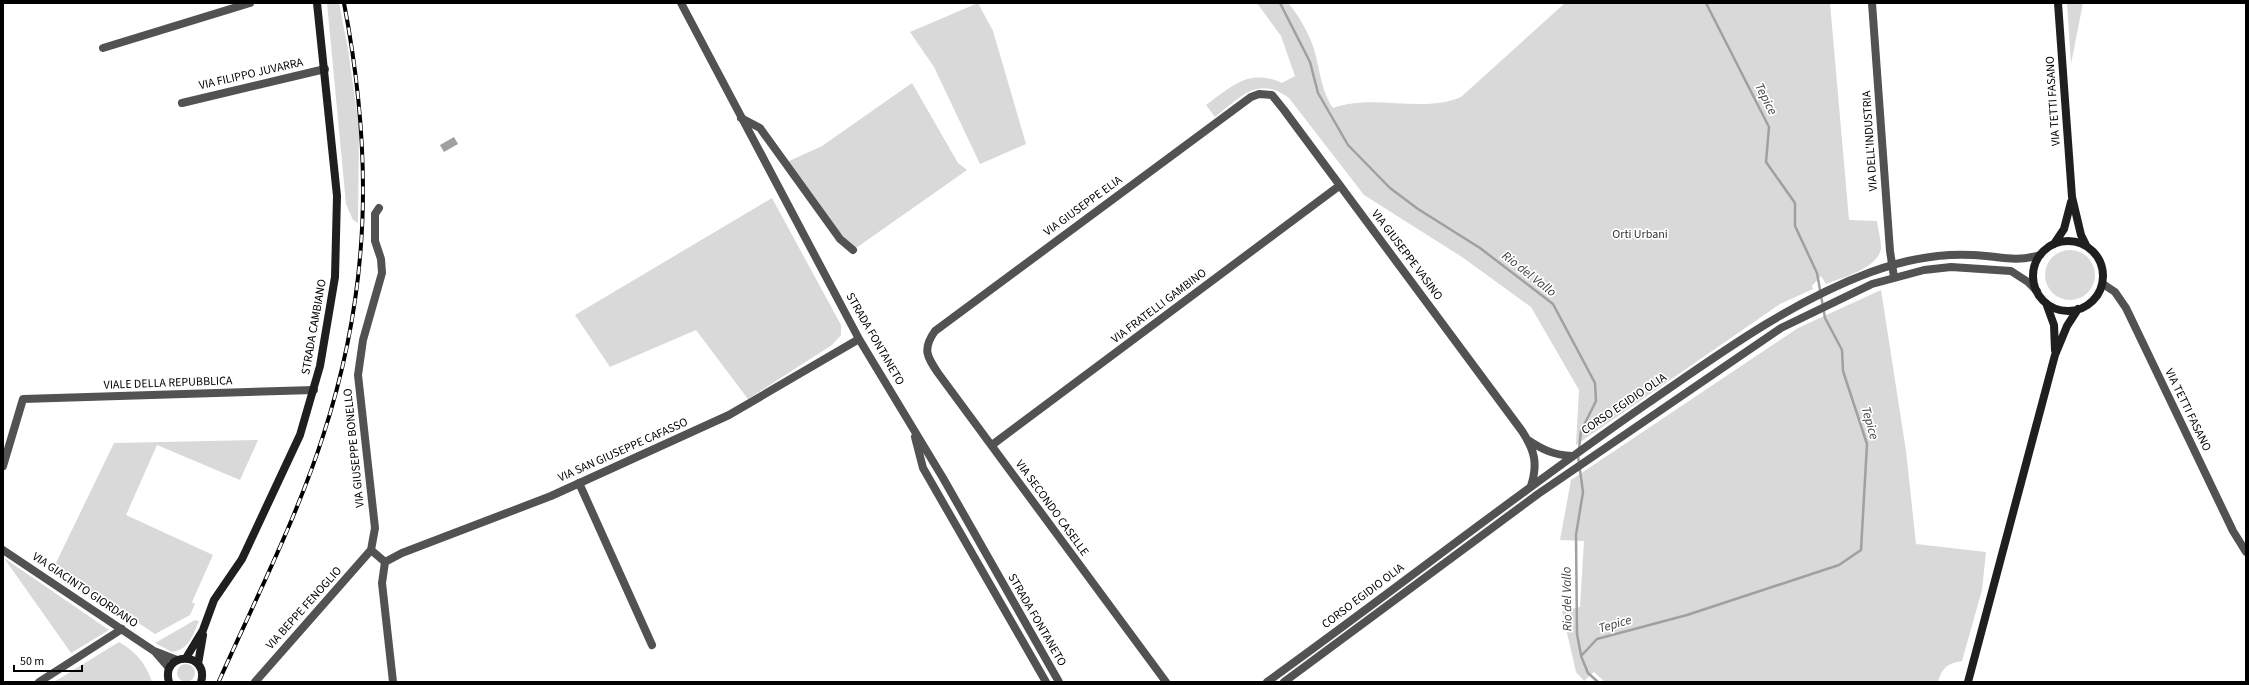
<svg xmlns="http://www.w3.org/2000/svg" width="2249" height="685" viewBox="0 0 2249 685" font-family="'Source Sans 3',sans-serif">
  <rect width="100%" height="100%" fill="#fff"/>
  <path fill="#d9d9d9" d="M 327,3 L 339,3 L 348,49 L 359,127 L 358,223 L 353,220 L 346,204 Z
    M 978,3 L 993,31 L 1026,144 L 980,164 L 934,67 L 910,32 Z
    M 1257,3 L 1288,3 C 1299,16 1307,30 1313,46 C 1320,67 1320,89 1333,108 C 1374,93 1421,114 1461,97 L 1565,3 L 1830,3 L 1849,220 L 1877,221 C 1878,229 1881,240 1881,248 C 1879,268 1841,278 1826,284 L 1821,276 L 1812,286 L 1813,289 L 1780,304 L 1576,445 L 1579,390 L 1531,307 L 1462,257 L 1364,195 L 1289,98 C 1257,75 1241,97 1215,117 L 1206,105 C 1232,86 1249,68 1282,83 L 1295,76 L 1281,36 Z
    M 2067,3 L 2083,3 L 2071,64 Z
    M 912,83 L 958,163 L 967,170 L 856,248 L 842,236 L 787,162 L 822,146 Z
    M 772,198 L 841,325 L 841,335 L 832,345 L 748,399 L 696,330 L 610,367 L 575,315 Z
    M2045 275a25 25 0 1 1 50 0a25 25 0 1 1-50 0Z
    M 1881,290 L 1906,451 L 1916,544 L 1986,552 L 1982,590 L 1962,661 C 1948,663 1942,668 1938,682 L 1605,682 L 1594,672 L 1584,681 L 1576,672 L 1562,611 L 1580,607 L 1584,541 L 1560,540 L 1571,480 L 1798,328 Z
    M 258,440 L 240,480 L 157,445 L 126,515 L 213,555 L 192,602 L 195,604 L 190,615 L 155,634 L 54,567 L 114,443 Z
    M 4,558 L 109,630 L 71,653 Z
    M 195,620 L 199,621 C 192,636 190,649 172,652 L 155,643 Z
    M 119,642 C 136,652 146,663 152,682 L 54,682 Z
    M177 673a9 9 0 1 1 18 0a9 9 0 1 1-18 0Z"/>
  <path fill="#a0a0a0" d="M 454,137 L 458,144 L 444,152 L 440,145 Z"/>
  <g fill="none" stroke-linecap="round" stroke-linejoin="round">
    <path stroke="#a0a0a0" stroke-width="2.5" d="M 1280,3 L 1310,62 L 1318,93 L 1348,145 L 1390,188 L 1418,209 L 1480,248 L 1553,304 L 1595,383 L 1596,401 L 1581,431 L 1579,449
      M 1578,456 L 1583,492 L 1576,535 L 1577,634 L 1581,655
      M 1598,682 L 1588,673 L 1581,656 L 1597,639 L 1687,615 L 1839,565 L 1861,550 L 1867,444 L 1843,371 L 1842,350 L 1825,318 L 1817,273 L 1795,226 L 1795,203 L 1766,162 L 1769,127 L 1706,3"/>
    <path stroke="#525252" stroke-width="8" d="M 1872,3 L 1890,251 L 1894,277
      M 103,48 L 250,3
      M 182,103 L 325,69
      M 741,118 L 760,128 L 840,239 L 853,250
      M 379,208 L 375,214 L 375,241 L 381,259 L 382,273 L 363,340 L 358,375 L 375,528 L 371,550 L 385,562
      M 2103,284 L 2115,292 L 2126,308 L 2233,531 L 2246,552
      M 1528,440 C 1543,450 1554,455 1572,456
      M 992,445 L 1339,186
      M 3,466 L 23,399 L 314,390
      M 579,483 L 652,645
      M 3,550 L 154,651 L 177,660
      M 156,653 L 169,668
      M 39,682 L 122,629
      M 255,682 L 371,550
      M 1166,682 L 938,373 C 927,357 922,349 935,331 L 1251,97 L 1259,94 L 1272,95 L 1284,110 L 1522,431 C 1535,451 1538,464 1531,486"/>
    <path stroke="#525252" stroke-width="8" d="M 681,3 L 859,339 L 943,478 L 1059,682
      M 915,437 L 923,468 L 1046,682
      M 393,682 L 382,583 L 385,562 L 402,553 L 551,496 L 729,415 L 859,339
      M 1267,682 C 1395,590 1519,492 1648,403 C 1719,354 1790,302 1871,272 C 1904,260 1938,253 1973,255 C 2000,256 2013,263 2040,255
      M 1284,682 L 1538,494 L 1781,328 L 1872,284 L 1924,270 L 1951,267 L 2011,271 L 2028,282 L 2037,291"/>
    <path stroke="#1f1f1f" stroke-width="8" d="M 2058,3 L 2072,197 L 2081,235 L 2086,245
      M2033 276a35 35 0 1 1 70 0a35 35 0 1 1-70 0Z
      M 2054,244 L 2064,229 L 2071,202
      M 2046,303 L 2054,325 L 2055,350
      M 186,658 L 203,630 L 214,600 L 242,559 L 300,435 L 320,366 L 335,277 L 337,196 L 317,3
      M 198,664 L 203,635
      M 169,682 C 160,651 210,651 201,682
      M 1968,682 L 2055,355 L 2067,326 L 2078,309"/>
    <g stroke="#000" stroke-width="4">
      <path id="rail" d="M 219,681 C 255,600 296,520 323,436 C 371,289 373,154 344,3"/>
    </g>
    <use href="#rail" stroke="#fff" stroke-width="2.5" stroke-dasharray="8" stroke-linecap="butt"/>
  </g>
  <g text-anchor="middle" dominant-baseline="central" stroke-width="3.5" stroke-linejoin="round" paint-order="stroke">
    <g font-size="12" fill="#000" stroke="#fff">
      <text transform="translate(251 74) rotate(-13)">VIA FILIPPO JUVARRA</text>
      <text transform="translate(2053 101) rotate(-94)">VIA TETTI FASANO</text>
      <text transform="translate(1870 141) rotate(-94)">VIA DELL'INDUSTRIA</text>
      <text transform="translate(1083 206) rotate(-36)">VIA GIUSEPPE ELIA</text>
      <text transform="translate(1407 255) rotate(53)">VIA GIUSEPPE VASINO</text>
      <text transform="translate(1159 306) rotate(-37)">VIA FRATELLI GAMBINO</text>
      <text transform="translate(314 327) rotate(-80)">STRADA CAMBIANO</text>
      <text transform="translate(875 339) rotate(60)">STRADA FONTANETO</text>
      <text transform="translate(168 383) rotate(-2)">VIALE DELLA REPUBBLICA</text>
      <text transform="translate(1624 404) rotate(-34)">CORSO EGIDIO OLIA</text>
      <text transform="translate(2188 410) rotate(64)">VIA TETTI FASANO</text>
      <text transform="translate(354 448) rotate(-96)">VIA GIUSEPPE BONELLO</text>
      <text transform="translate(623 450) rotate(-24)">VIA SAN GIUSEPPE CAFASSO</text>
      <text transform="translate(1052 508) rotate(54)">VIA SECONDO CASELLE</text>
      <text transform="translate(85 590) rotate(34)">VIA GIACINTO GIORDANO</text>
      <text transform="translate(1363 596) rotate(-37)">CORSO EGIDIO OLIA</text>
      <text transform="translate(304 608) rotate(-48)">VIA BEPPE FENOGLIO</text>
      <text transform="translate(1037 620) rotate(60)">STRADA FONTANETO</text>
    </g>
    <g font-size="12" fill="#303030" stroke="#fff">
      <text x="1640" y="234">Orti Urbani</text>
    </g>
    <g font-size="13" font-style="italic" fill="#414141" stroke="#fff">
      <text transform="translate(1766 99) rotate(63)">Tepice</text>
      <text transform="translate(1529 274) rotate(38)">Rio del Vallo</text>
      <text transform="translate(1870 423) rotate(74)">Tepice</text>
      <text transform="translate(1567 599) rotate(-91)">Rio del Vallo</text>
      <text transform="translate(1615 624) rotate(-16)">Tepice</text>
    </g>
  </g>
  <rect width="2249" height="685" fill="none" stroke="#000000" stroke-width="8"/>
  <path d="M14 665v6h68v-6" fill="none" stroke="#000000" stroke-width="2"/>
  <text x="20" y="665" font-size="12" fill="#000000" stroke="#ffffff" stroke-width="3" paint-order="stroke">50 m</text>
</svg>
